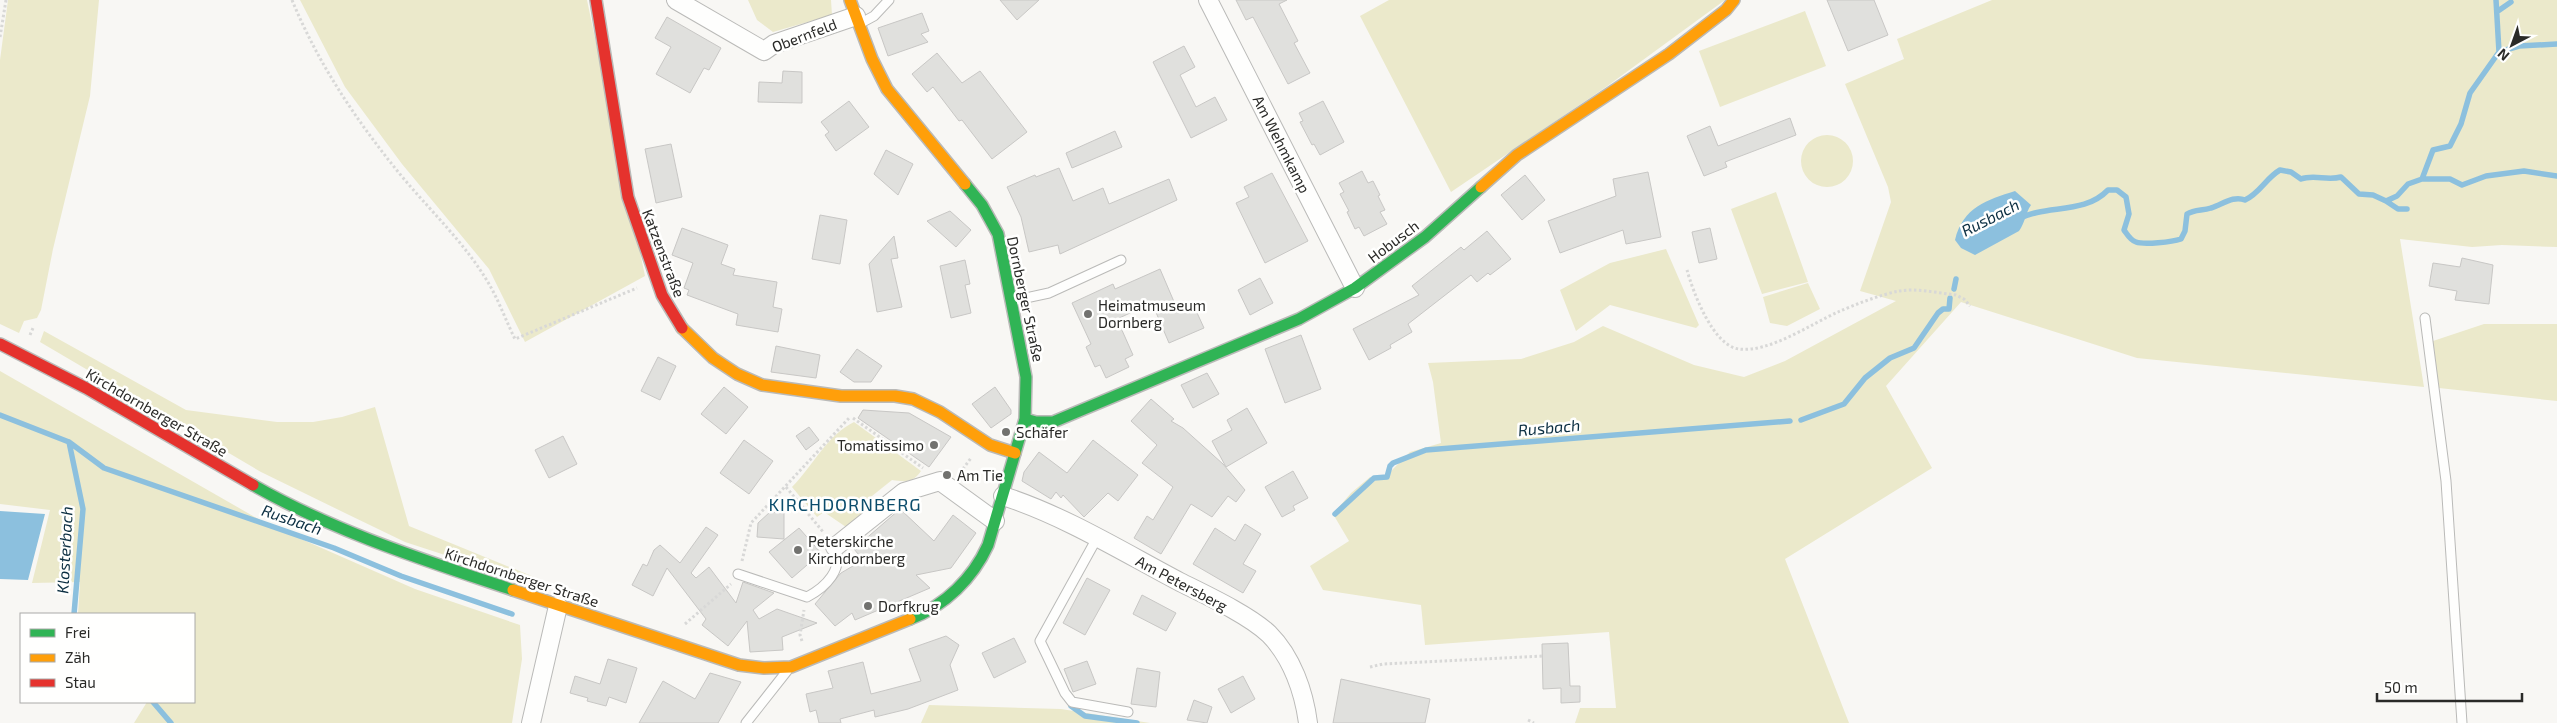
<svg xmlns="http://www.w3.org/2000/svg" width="2557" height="723" viewBox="0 0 2557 723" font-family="'Exo 2',sans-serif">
  <rect width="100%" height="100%" fill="#f8f7f4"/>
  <path fill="#ebe9cb" d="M 8,0 L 99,0 L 90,96 L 53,249 L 41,310 L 37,318 L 24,321 L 19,333 L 0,324 L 0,60 Z
    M 300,0 L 587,0 L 645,276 L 525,342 L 489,269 L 402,164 L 345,87 Z
    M 748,0 L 831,0 L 832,15 L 773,32 L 757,20 Z
    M 1389,0 L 1725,0 L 1606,87 L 1451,192 L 1360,16 Z
    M 1992,0 L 2557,0 L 2557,247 L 2502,245 L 2472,247 L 2400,239 L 2424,387 L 2137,358 L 1961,302 L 1886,386 L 1932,468 L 1785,559 L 1849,723 L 1575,723 L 1580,708 L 1616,708 L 1609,632 L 1425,645 L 1421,605 L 1323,590 L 1310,566 L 1349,541 L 1333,514 L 1351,493 L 1370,477 L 1384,478 L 1410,452 L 1441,443 L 1433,382 L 1428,363 L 1521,359 L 1574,342 L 1603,326 L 1694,365 L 1744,377 L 1785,361 L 1896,301 L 1860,291 L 1891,202 L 1888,187 L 1845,84 L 1904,59 L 1897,39 Z
    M 1805,11 L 1826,66 L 1720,107 L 1699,51 Z
    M1801 161a26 26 0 1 1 52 0a26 26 0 1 1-52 0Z
    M 1776,192 L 1808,282 L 1762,294 L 1731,209 Z
    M 1666,249 L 1699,325 L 1696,328 L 1610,305 L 1576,331 L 1560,290 L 1610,263 Z
    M 1808,283 L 1820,309 L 1787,326 L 1770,323 L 1763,297 Z
    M 2484,324 L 2557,324 L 2557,401 L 2439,388 L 2433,341 Z
    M 44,331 L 186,410 L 277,422 L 313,422 L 342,417 L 375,407 L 409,526 L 539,579 L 537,585 L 405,542 L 347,514 L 261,472 L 40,342 Z
    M 0,371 L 267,524 L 415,589 L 520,625 L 522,659 L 512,723 L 134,723 L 147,702 L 194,702 L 194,614 L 78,614 L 80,582 L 32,583 L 50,510 L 0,504 Z
    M 854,422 L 921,471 C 913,483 905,482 892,480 L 867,500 L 868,509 L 846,527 L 824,512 L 817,517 L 792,487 C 813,466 827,435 854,422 Z
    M 929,705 L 1061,709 L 1150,723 L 921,723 Z"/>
  <path fill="#8cc0de" d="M 2015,191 L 2031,205 C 2025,214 2025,223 2019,231 L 1975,255 L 1961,248 L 1955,240 C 1963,207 1987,200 2015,191 Z
    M 0,511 L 45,514 L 28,580 L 0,579 Z"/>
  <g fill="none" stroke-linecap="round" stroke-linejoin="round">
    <path stroke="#8cc0de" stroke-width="5.5" d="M 2498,11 L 2511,2
      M 2499,52 L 2519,46 L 2557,44
      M 2422,179 L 2433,150 L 2450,146 L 2461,124 L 2470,93 L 2499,52 L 2496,0
      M 2386,201 L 2398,209 L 2407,209
      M 2018,219 C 2047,204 2084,215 2108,190 L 2117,190 L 2126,197 L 2129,214 L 2124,230 C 2127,234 2130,240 2136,242 C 2144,245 2172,242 2181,239 L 2185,231 L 2187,214 C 2195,209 2202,211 2211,208 C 2222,205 2233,195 2245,200 C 2260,193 2266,178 2280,170 L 2291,172 L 2301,179 C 2314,174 2327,181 2341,177 L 2359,194 L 2373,195 L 2386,201 L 2397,196 L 2408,184 L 2422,179 L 2450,179 L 2462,185 L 2486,176 L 2524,171 L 2557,176
      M 1954,289 L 1956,279
      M 0,415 L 69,442 L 83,509 L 74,614
      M 1801,420 L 1844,404 L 1865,378 L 1890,358 L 1914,348 L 1938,313 L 1943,309 L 1949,309 L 1950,298
      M 69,442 L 104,468 L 334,548 L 401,576 L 512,614
      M 1335,514 L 1374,478 L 1387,477 L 1390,466 L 1393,463 L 1426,450 L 1790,421
      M 153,702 L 171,723
      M 1071,706 L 1085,716 L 1137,723"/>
  </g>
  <path fill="#e0e0dd" stroke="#c8c7c5" d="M 1000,0 L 1039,0 L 1017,20 Z
    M 1236,0 L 1287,0 L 1279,4 L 1298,41 L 1294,43 L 1310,73 L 1288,84 L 1253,17 L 1246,20 Z
    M 1827,0 L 1874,0 L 1888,35 L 1848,51 Z
    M 922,13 L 929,31 L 921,34 L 928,42 L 888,56 L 878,28 Z
    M 667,17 L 721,48 L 709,70 L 704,68 L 690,93 L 656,74 L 671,47 L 655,38 Z
    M 1184,46 L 1195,67 L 1180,75 L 1196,107 L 1215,97 L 1227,120 L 1191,138 L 1153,62 Z
    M 937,53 L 962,83 L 980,71 L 1027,132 L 992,159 L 962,120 L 959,121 L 933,87 L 927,92 L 912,74 Z
    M 783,71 L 802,72 L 802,103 L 758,102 L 759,82 L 782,83 Z
    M 849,101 L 869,127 L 836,151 L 825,135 L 829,132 L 821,122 Z
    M 1323,101 L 1344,142 L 1320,155 L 1314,144 L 1312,145 L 1300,122 L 1303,121 L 1299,113 Z
    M 1790,118 L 1796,135 L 1725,162 L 1727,167 L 1704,176 L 1687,136 L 1710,126 L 1718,146 Z
    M 1115,131 L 1122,147 L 1072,168 L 1066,153 Z
    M 671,144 L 682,197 L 656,203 L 645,149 Z
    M 886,150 L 913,164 L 898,195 L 874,174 Z
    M 1059,168 L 1073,201 L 1103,188 L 1109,204 L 1169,179 L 1177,200 L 1060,254 L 1058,245 L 1029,252 L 1021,217 L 1007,187 L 1035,175 L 1036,177 Z
    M 1362,171 L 1368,183 L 1373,181 L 1380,195 L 1378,196 L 1385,210 L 1380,212 L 1387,224 L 1364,236 L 1359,227 L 1355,229 L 1347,212 L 1349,211 L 1340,194 L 1344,192 L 1339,183 Z
    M 1648,172 L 1661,237 L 1626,244 L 1623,230 L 1560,253 L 1548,221 L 1616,196 L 1613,179 Z
    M 1272,173 L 1308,241 L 1265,263 L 1236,203 L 1249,197 L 1244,187 Z
    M 1525,175 L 1545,200 L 1522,220 L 1501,195 Z
    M 950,211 L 971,230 L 956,247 L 927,221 Z
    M 820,215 L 847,220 L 840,264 L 812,259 Z
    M 682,228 L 728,245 L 721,264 L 735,269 L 733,275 L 777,282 L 773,307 L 782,309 L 778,332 L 736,325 L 738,314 L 687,295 L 689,290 L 684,288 L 693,263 L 672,255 Z
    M 1710,228 L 1717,259 L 1699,263 L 1692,232 Z
    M 1487,231 L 1511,259 L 1490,275 L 1488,273 L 1477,282 L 1471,275 L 1408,324 L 1412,332 L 1390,345 L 1391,348 L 1369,360 L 1353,329 L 1419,295 L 1412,286 L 1461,247 L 1464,250 Z
    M 894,236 L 898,258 L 891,259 L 902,307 L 877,312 L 869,264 Z
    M 2462,258 L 2493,265 L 2489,304 L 2455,300 L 2457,291 L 2429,286 L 2433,263 L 2460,267 Z
    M 965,260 L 970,284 L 965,285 L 971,313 L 951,318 L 940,266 Z
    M 1160,269 L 1178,311 L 1193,304 L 1204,328 L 1169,343 L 1152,303 L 1117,319 L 1133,355 L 1125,359 L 1129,367 L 1106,378 L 1100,365 L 1095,367 L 1086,347 L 1091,344 L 1072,303 L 1113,284 L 1115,289 Z
    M 1260,278 L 1273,303 L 1250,315 L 1238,290 Z
    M 1301,335 L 1321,389 L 1285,403 L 1265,349 Z
    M 776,346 L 820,355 L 816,378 L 771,372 Z
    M 857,349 L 882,366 L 871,382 L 854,382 L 840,372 Z
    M 658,357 L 676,366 L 660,400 L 641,391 Z
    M 1207,373 L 1219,394 L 1193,408 L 1181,385 Z
    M 724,387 L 748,407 L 726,434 L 701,414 Z
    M 995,387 L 1011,410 L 1011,414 L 991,428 L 972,404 Z
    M 1151,399 L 1174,419 L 1171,421 L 1183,428 L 1223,464 L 1245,490 L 1236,502 L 1228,496 L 1212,517 L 1191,504 L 1161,554 L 1134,538 L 1147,516 L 1153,520 L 1173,487 L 1142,463 L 1157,445 L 1131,421 Z
    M 1247,408 L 1267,443 L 1226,467 L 1212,441 L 1232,430 L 1227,420 Z
    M 863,410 L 909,413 L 951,437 L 929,467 L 858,418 Z
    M 809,427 L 819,440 L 806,450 L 796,436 Z
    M 563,436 L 577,464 L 549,478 L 535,450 Z
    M 744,440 L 773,461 L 749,494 L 720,473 Z
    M 1093,440 L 1138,475 L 1118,501 L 1108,493 L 1084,517 L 1063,495 L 1061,498 L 1056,492 L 1051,499 L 1022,481 L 1024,472 L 1039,452 L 1067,473 Z
    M 1293,471 L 1308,498 L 1293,506 L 1295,510 L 1282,517 L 1265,487 Z
    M 900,509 L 934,541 L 953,515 L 976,533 L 951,568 L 916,575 L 930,588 L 855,620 L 852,613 L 835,626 L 815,604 L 841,573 L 863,560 L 854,549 Z
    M 770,512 L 784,513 L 784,539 L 757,537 L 758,523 Z
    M 1245,524 L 1261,534 L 1243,564 L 1256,571 L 1243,593 L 1193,564 L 1215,528 L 1235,541 Z
    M 706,527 L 718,535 L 691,573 L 696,578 L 709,567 L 736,603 L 743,582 L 774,593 L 753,610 L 759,619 L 777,609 L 817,623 L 782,637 L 783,650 L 750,652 L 747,621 L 728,646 L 702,625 L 706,619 L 667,568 L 653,596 L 632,585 L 643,564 L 647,566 L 654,550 L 660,545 L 680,563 Z
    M 799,528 L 821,553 L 792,578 L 769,552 Z
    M 1087,578 L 1110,590 L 1085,635 L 1063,623 Z
    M 1142,595 L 1176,613 L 1166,631 L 1133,614 Z
    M 946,636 L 959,645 L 950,665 L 958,690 L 908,709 L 875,717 L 874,710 L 840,719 L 841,723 L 819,723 L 816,710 L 810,712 L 806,694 L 833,688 L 828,671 L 863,662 L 871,694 L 921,681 L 909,649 Z
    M 1014,638 L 1026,662 L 994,678 L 982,653 Z
    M 1568,643 L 1570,686 L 1580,686 L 1580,702 L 1561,703 L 1561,688 L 1543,689 L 1542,644 Z
    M 608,659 L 637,668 L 626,703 L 609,697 L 606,706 L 587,701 L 588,698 L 570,693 L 575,676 L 600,684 Z
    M 1087,661 L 1096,684 L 1073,692 L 1064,669 Z
    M 1137,668 L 1160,672 L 1156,707 L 1131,704 Z
    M 710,673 L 741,682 L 718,723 L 639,723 L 663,681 L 695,699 Z
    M 1243,676 L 1255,699 L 1231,713 L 1218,689 Z
    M 1341,679 L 1430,699 L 1425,723 L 1333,723 Z
    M 1194,700 L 1212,707 L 1207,723 L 1187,720 Z"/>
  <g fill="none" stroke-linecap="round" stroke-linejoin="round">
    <g stroke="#babab8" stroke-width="11">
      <path id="lane" d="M 861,23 L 874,16 L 889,0
        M 1012,301 L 1049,293 L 1121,260
        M 2425,318 L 2446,481 L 2462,723
        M 1097,538 L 1040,641 L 1065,693 L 1072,702 L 1128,712
        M 738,574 L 807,597 C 826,587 844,569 835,547
        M 746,723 L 787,671"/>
    </g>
    <g stroke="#babab8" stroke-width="20">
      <path id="street" d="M 676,0 L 764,51 L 774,44 L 856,16
        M 1208,0 L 1355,288
        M 1003,496 C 1065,516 1123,552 1180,582 C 1206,595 1249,615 1269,634 C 1292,657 1304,692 1308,723
        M 835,547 L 904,492 L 940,481 L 995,521
        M 531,723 L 558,606"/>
    </g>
    <g stroke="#babab8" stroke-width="14">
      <path id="fast" d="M 1025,419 L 1036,422 L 1053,422 L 1299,319 L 1355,288 L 1425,237 L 1481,187
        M 253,485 C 335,532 424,560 513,590
        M 910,619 C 945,606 973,578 988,545 L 1025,419 L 1026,377 L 998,234 L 982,205 L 965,184"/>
    </g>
    <g stroke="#babab8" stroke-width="14">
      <path id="slow" d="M 850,0 L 872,59 L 887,89 L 965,184
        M 1481,187 L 1517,155 L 1669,54 L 1726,10 L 1734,0
        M 682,328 L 713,358 L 737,374 L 762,385 L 841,396 L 895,396 L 913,399 L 940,412 L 990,445 L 1015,453
        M 513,590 L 739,665 L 764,668 L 791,667 L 910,619"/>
    </g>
    <g stroke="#babab8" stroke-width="14">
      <path id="jam" d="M 596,0 L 628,197 L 662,295 L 682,328
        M 0,344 L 86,388 L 253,485"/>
    </g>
    <path stroke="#d8d8d7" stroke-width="3" stroke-dasharray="2.5 2.5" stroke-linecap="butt" d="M 292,0 C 317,61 354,117 395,168 C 426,207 464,241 489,284 C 499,301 506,321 515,339 L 637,288
      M 0,37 L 6,0
      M 1687,270 C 1693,292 1713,346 1739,349 C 1769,353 1811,324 1838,312 C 1856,304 1880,295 1899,291 C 1917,288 1938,293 1956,295 L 1964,299 L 1970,306
      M 30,335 L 33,328
      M 853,418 L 923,468
      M 960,473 L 971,458
      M 786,487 L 824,533
      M 742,561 L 751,523 L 850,417
      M 685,624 L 731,584
      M 802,641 L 800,635 L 804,610
      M 1370,667 L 1383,664 L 1542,656
      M 1528,720 L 1534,723"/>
    <use href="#lane" stroke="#fefefd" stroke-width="9"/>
    <use href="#street" stroke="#fefefd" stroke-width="18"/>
    <use href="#fast" stroke="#30b455" stroke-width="11"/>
    <use href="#slow" stroke="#ff9f0a" stroke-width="11"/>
    <use href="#jam" stroke="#e5322d" stroke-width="11"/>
  </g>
  <g fill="#72726f" stroke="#fffffe" stroke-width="2">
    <circle cx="1088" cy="314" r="5"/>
    <circle cx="1006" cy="432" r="5"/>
    <circle cx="934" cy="445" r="5"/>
    <circle cx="947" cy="475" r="5"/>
    <circle cx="798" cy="550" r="5"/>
    <circle cx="868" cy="606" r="5"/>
  </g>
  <g text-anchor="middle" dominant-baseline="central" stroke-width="5" stroke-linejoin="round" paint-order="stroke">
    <g font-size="15" fill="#2a2a28" stroke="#fffffe">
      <text transform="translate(804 35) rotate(-21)">Obernfeld</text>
      <text transform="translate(1282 144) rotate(63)">Am Wehmkamp</text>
      <text transform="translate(1393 241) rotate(-37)">Hobusch</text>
      <text transform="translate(664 253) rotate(69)">Katzenstraße</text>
      <text transform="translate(1026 299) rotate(78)">Dornberger Straße</text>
      <text transform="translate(157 412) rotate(30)">Kirchdornberger Straße</text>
      <text transform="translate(522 577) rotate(18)">Kirchdornberger Straße</text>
      <text transform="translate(1182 583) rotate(28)">Am Petersberg</text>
    </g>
    <g font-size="15" fill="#2a2a28" stroke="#fffffe" text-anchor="start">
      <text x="1098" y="305">Heimatmuseum<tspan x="1098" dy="17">Dornberg</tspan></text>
      <text x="1016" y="432">Schäfer</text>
      <text x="924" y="445" text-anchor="end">Tomatissimo</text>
      <text x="957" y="475">Am Tie</text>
      <text x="808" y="541">Peterskirche<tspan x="808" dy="17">Kirchdornberg</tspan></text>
      <text x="878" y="606">Dorfkrug</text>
    </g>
    <g font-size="16" font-style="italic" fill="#0b2e41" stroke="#fffffe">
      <text transform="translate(1990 217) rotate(-27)">Rusbach</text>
      <text transform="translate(1549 427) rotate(-5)">Rusbach</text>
      <text transform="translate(292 519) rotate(19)">Rusbach</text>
      <text transform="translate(64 550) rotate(-87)">Klosterbach</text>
    </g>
    <g font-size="18" letter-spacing="1" fill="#0b4c6b" stroke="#fffffe">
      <text x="845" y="504">KIRCHDORNBERG</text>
    </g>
  </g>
  <rect x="20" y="613" width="175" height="90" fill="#fffffe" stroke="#aaaaa8"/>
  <rect x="30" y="629" width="25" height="8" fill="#30b455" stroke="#aaaaa8"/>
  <text x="65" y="638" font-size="15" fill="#2a2a28">Frei</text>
  <rect x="30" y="654" width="25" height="8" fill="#ff9f0a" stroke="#aaaaa8"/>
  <text x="65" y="663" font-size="15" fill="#2a2a28">Zäh</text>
  <rect x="30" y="679" width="25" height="8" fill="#e5322d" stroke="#aaaaa8"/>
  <text x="65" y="688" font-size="15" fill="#2a2a28">Stau</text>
  <g transform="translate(2512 45) rotate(221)" stroke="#fffffe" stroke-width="4" paint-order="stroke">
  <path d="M0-4L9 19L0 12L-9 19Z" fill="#2a2a28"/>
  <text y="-8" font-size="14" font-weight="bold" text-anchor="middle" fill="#2a2a28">N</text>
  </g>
  <path d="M2377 693v8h145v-8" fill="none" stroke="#2a2a28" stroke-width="2.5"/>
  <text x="2384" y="693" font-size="15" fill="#2a2a28" stroke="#fffffe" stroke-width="4" paint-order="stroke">50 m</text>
</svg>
